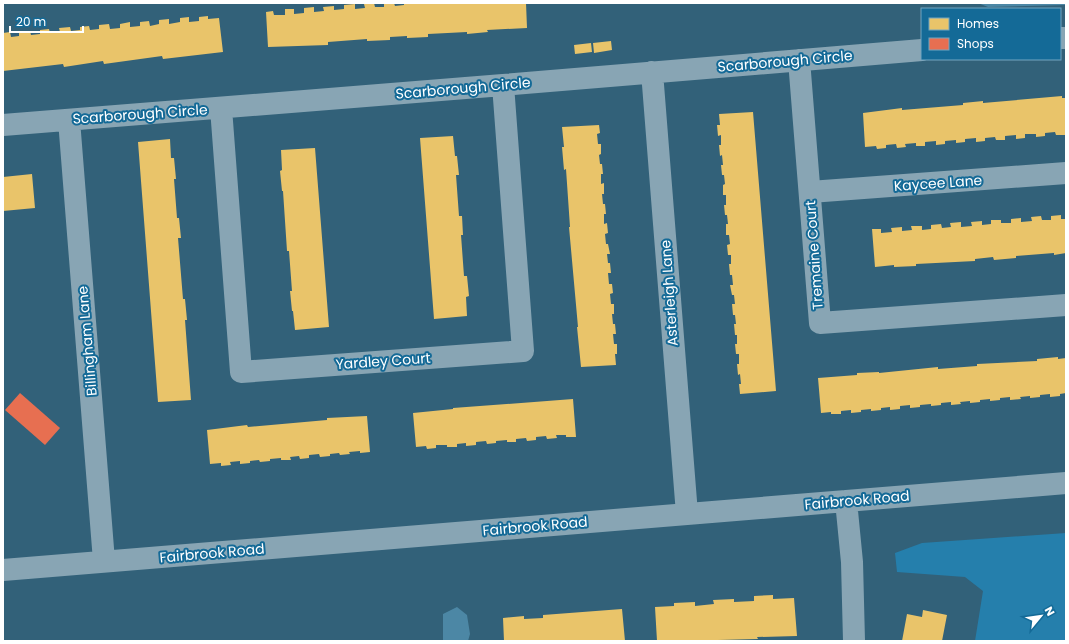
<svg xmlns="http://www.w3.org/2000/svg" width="1069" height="644" viewBox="0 0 1069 644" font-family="Poppins,sans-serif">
  <rect width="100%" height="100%" fill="#326179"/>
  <path fill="#257fac" d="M 1066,533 L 1066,641 L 975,641 L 983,591 L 965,577 L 897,572 L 895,553 L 922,543 Z"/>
  <path fill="#4c87a5" d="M 978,3 L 1066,3 L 1066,5 L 988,7 Z
    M 457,607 L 467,615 L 470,634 L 468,641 L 443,641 L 443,614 Z"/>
  <path fill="#e9c46a" d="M 374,3 L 375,7 L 384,7 L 384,3 L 394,3 L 395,6 L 404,5 L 404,3 L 526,3 L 527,28 L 487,30 L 488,32 L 467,34 L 467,32 L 428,34 L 428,37 L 407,38 L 407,36 L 390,37 L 390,40 L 367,41 L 367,39 L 328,42 L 328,45 L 268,47 L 266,12 L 273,11 L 274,15 L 285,15 L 285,9 L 294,9 L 294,14 L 304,13 L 304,8 L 314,7 L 314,12 L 324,11 L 323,7 L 334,6 L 334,10 L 344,9 L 344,5 L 355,4 L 355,9 L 365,8 L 364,4 Z
    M 208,16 L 208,19 L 219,18 L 223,52 L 163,59 L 162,56 L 104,64 L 103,61 L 64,67 L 63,64 L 3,71 L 3,33 L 10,32 L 11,37 L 19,36 L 19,32 L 30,31 L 31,35 L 40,34 L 40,30 L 49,29 L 50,33 L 60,32 L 59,28 L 70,27 L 71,31 L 80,30 L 80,27 L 89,26 L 90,30 L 99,29 L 99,25 L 109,24 L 110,29 L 120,28 L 120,24 L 130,22 L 130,27 L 140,26 L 140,22 L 149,21 L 150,26 L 159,24 L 159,20 L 169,19 L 169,24 L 180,22 L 180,18 L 189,17 L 189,22 L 199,21 L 199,17 Z
    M 611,41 L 612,50 L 594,53 L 593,43 Z
    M 591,43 L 592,52 L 575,54 L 574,45 Z
    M 1062,96 L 1062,98 L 1066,98 L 1065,135 L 1056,135 L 1055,132 L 1045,133 L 1045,136 L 1036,137 L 1036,134 L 1025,134 L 1025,138 L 1016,139 L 1016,135 L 1005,136 L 1005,140 L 996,140 L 995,137 L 985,138 L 985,141 L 976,142 L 976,138 L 965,139 L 965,142 L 956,143 L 956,140 L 945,141 L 945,144 L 936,145 L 936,141 L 925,142 L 925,146 L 916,146 L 916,143 L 905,144 L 906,147 L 897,148 L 896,144 L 886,145 L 886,148 L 877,149 L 876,146 L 865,147 L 863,113 L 902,108 L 902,110 L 963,105 L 963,103 L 983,101 L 983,103 Z
    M 753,112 L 776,391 L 740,394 L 739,384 L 741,384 L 740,374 L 738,375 L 737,364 L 739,364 L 739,354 L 736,354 L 735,344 L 737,344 L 737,335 L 735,335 L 734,324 L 736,324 L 735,315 L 733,315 L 732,304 L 735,304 L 734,295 L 732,295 L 730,285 L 733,285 L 732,275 L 730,275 L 729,264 L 731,264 L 731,255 L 728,255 L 727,245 L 730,244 L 729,235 L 726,235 L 726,224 L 728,224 L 727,215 L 725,215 L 724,205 L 726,205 L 726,195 L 723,195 L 723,185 L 725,184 L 724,175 L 722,175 L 721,165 L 723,165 L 722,155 L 720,156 L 719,145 L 721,145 L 721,135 L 718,136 L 717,125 L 720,125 L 719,114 Z
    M 599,125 L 600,133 L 597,134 L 598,144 L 601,144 L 601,154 L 599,155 L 600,164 L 602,164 L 603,174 L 601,174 L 601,184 L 604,183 L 604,194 L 602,194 L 603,204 L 605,204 L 606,214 L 604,214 L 604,224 L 607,223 L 608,233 L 605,234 L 606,244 L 608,244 L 610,254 L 607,254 L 608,263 L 610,263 L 611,273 L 608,273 L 609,284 L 612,284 L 613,293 L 610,294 L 611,304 L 614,304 L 614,314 L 612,314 L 613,324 L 615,324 L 616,334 L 613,334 L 614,344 L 617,344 L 617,354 L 615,354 L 616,365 L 581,367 L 577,327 L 578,327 L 569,227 L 570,227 L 566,169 L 564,170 L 562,147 L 564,147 L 562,127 Z
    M 453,136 L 455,156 L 457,156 L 459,175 L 456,175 L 459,216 L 462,216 L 463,235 L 461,235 L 464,276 L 467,276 L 469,296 L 466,297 L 467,316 L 434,319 L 420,138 Z
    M 170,139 L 171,158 L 174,158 L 176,179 L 174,179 L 177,218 L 179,218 L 181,238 L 178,238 L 183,299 L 185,299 L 187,320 L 185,320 L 191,400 L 158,402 L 138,142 Z
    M 315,148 L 329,327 L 295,330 L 293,311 L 292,311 L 290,291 L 292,291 L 289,251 L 287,251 L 283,191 L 282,191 L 280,171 L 282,170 L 281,150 Z
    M 32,174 L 35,208 L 3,211 L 3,177 Z
    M 1061,215 L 1061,219 L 1066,219 L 1066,253 L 1054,255 L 1054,253 L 1016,256 L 1016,258 L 994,260 L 993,257 L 975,259 L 975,261 L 916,264 L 916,266 L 894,267 L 894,265 L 875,267 L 872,229 L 881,229 L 881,233 L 892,232 L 891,228 L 902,227 L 902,231 L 912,230 L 911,226 L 922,226 L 922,230 L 931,229 L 931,225 L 941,224 L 942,228 L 951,227 L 950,223 L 961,222 L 961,227 L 972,226 L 971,222 L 982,221 L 982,225 L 991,224 L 991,220 L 1001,220 L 1001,223 L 1011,223 L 1011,219 L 1021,218 L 1021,222 L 1032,221 L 1031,217 L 1041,216 L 1042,220 L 1051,220 L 1051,216 Z
    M 1058,357 L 1058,359 L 1066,358 L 1066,393 L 1060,394 L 1060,396 L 1050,397 L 1050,394 L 1040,395 L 1040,397 L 1030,398 L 1030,396 L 1020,397 L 1021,399 L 1010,400 L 1010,397 L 1000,398 L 1000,400 L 990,401 L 990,399 L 980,400 L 980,402 L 970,403 L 970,401 L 960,402 L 961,404 L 951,405 L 951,402 L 941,403 L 941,405 L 931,406 L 931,404 L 920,405 L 920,407 L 910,408 L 910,405 L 900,406 L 900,409 L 890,410 L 890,407 L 881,408 L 881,410 L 871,411 L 871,409 L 861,410 L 861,412 L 851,413 L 851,410 L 841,411 L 841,414 L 831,414 L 831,412 L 821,413 L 818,378 L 857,375 L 857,373 L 879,372 L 879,373 L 938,367 L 938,369 L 977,366 L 977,364 L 1037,361 L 1037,359 Z
    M 573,399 L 576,437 L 566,437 L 566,435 L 556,435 L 557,438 L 547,439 L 546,436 L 536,437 L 536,440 L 527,441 L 526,438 L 516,439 L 516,442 L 507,442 L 507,440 L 496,441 L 496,443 L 487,444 L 486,441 L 476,442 L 476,445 L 466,446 L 466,443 L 457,444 L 457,447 L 447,447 L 447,445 L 436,445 L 436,448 L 427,449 L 426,446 L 416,447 L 413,413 L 453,409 L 453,408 Z
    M 367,416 L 370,452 L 360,453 L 360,451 L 349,452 L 350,454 L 340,455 L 339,453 L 330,454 L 330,456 L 320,457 L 319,454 L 309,455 L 309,458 L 300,459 L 299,456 L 290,457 L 291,460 L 281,460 L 281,458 L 270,459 L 270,461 L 260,462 L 259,460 L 250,461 L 250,463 L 240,464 L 240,461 L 230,462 L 231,465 L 221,466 L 221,463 L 210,464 L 207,430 L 247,425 L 248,427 L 327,420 L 327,418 Z
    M 773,595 L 773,599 L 794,598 L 797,636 L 757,637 L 758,639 L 718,640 L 718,641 L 657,641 L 655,607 L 674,606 L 674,603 L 695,602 L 695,606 L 714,604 L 713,600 L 734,599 L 734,602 L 754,601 L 754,596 Z
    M 622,609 L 625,641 L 504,641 L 503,618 L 524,616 L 524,619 L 543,618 L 543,615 Z
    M 923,610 L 947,615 L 942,641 L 902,641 L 907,614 L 922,617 Z"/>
  <path fill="#e76f51" d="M 20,393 L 60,428 L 45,445 L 5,410 Z"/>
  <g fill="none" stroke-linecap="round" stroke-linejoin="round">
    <path stroke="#88a5b4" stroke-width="22" d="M 1060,38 L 1066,38
      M 799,60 L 820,323 L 1066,305
      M 652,72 L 687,514
      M 221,108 L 241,372 L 523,351 L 503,85
      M 69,120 L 104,561
      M 3,125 L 503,85 L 922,50
      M 810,192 L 1066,173
      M 846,501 L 852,562 L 854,641
      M 3,570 L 1066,483"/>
  </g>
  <g text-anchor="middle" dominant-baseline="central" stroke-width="4" stroke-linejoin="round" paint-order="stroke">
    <g font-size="14" fill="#fff" stroke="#146a97">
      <text transform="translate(785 61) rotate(-5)">Scarborough Circle</text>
      <text transform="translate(463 88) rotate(-5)">Scarborough Circle</text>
      <text transform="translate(140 114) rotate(-4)">Scarborough Circle</text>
      <text transform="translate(938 183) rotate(-4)">Kaycee Lane</text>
      <text transform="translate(814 255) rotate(-94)">Tremaine Court</text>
      <text transform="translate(669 293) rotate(-94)">Asterleigh Lane</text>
      <text transform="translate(87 341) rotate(-95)">Billingham Lane</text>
      <text transform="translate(383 361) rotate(-4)">Yardley Court</text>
      <text transform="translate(857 500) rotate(-5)">Fairbrook Road</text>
      <text transform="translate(535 526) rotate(-5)">Fairbrook Road</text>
      <text transform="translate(212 553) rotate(-5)">Fairbrook Road</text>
    </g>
  </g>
  <rect width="1069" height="644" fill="none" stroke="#ffffff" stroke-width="8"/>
  <rect x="921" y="8" width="140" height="52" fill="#146a97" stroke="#72a6c1"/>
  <rect x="929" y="18" width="20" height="12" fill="#e9c46a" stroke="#72a6c1"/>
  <text x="957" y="28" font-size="12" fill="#ffffff">Homes</text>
  <rect x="929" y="38" width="20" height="12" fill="#e76f51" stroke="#72a6c1"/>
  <text x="957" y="48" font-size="12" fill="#ffffff">Shops</text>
  <g transform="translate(1041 616) rotate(61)" stroke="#146a97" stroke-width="3" paint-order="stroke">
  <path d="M0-3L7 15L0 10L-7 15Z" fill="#ffffff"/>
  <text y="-6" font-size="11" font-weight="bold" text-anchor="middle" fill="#ffffff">N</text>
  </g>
  <path d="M10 26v6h73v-6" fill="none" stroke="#ffffff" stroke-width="2"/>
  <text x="16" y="26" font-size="12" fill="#ffffff" stroke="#146a97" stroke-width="3" paint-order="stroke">20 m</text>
</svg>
